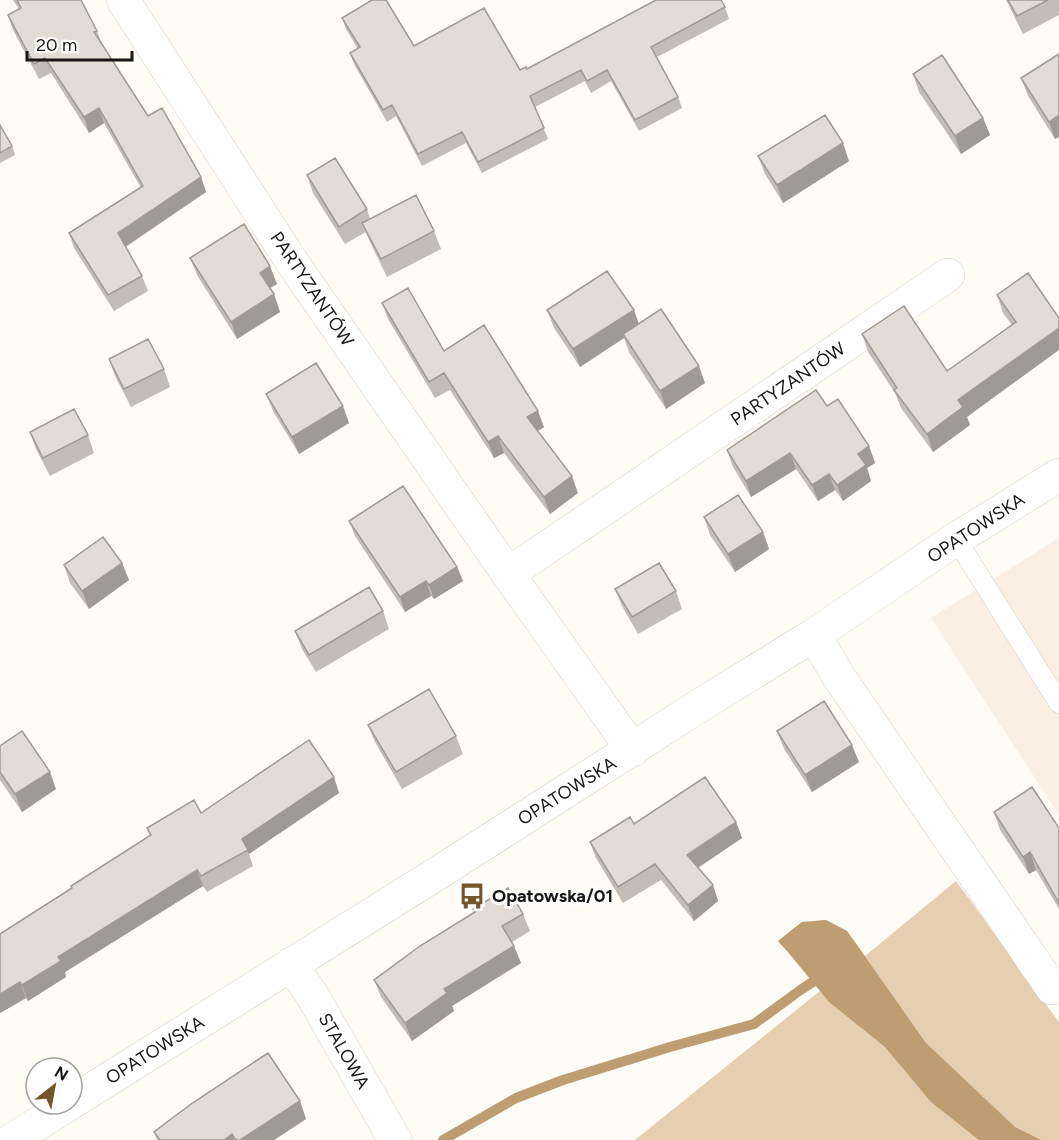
<svg xmlns="http://www.w3.org/2000/svg" width="1059" height="1140" viewBox="0 0 1059 1140" font-family="Figtree,sans-serif">
  <rect width="100%" height="100%" fill="#fffbf5"/>
  <path fill="#faefe2" d="M 1059,538 L 1059,815 L 931,618 Z"/>
  <path fill="#e6ceb0" d="M 956,881 L 1059,1022 L 1059,1140 L 635,1140 L 820,991 L 778,941 L 802,922 L 826,920 L 847,931 L 865,956 Z"/>
  <path fill="#be9d73" d="M 826,920 L 847,931 L 926,1043 L 1015,1127 L 1041,1140 L 979,1140 L 931,1102 L 885,1047 L 829,1002 L 790,954 L 778,941 L 802,922 Z"/>
  <g fill="none" stroke-linecap="round" stroke-linejoin="round">
    <path stroke="#be9d73" stroke-width="10" d="M 443,1140 L 516,1098 L 563,1080 L 670,1047 L 754,1024 L 799,991 L 823,975"/>
    <g stroke="#d6d1ca" stroke-width="21">
      <path id="service" d="M 956,539 L 1059,703"/>
    </g>
    <g stroke="#d6d1ca" stroke-width="34">
      <path id="minor" d="M 123,0 L 292,262 L 508,574 L 633,750
        M 508,574 L 948,275
        M 814,635 L 839,677 L 1052,988
        M 291,964 L 312,995 L 395,1140"/>
    </g>
    <g stroke="#d6d1ca" stroke-width="34">
      <path id="tertiary" d="M 72,1102 L 449,866 L 710,699 L 814,635 L 956,539 L 1059,475
        M 12,1140 L 69,1104"/>
    </g>
    <use href="#service" stroke="#fff" stroke-width="20"/>
    <use href="#minor" stroke="#fff" stroke-width="33"/>
    <use href="#tertiary" stroke="#fff" stroke-width="33"/>
  </g>
  <path fill="#c2bdb8" d="M 13,0 L 81,0 L 97,31 L 102,44 L 148,116 L 201,177 L 206,192 L 126,247 L 142,276 L 148,291 L 114,311 L 74,248 L 69,233 L 141,188 L 104,123 L 89,133 L 51,73 L 39,79 L 13,30 L 8,15 L 19,9 Z
    M 1006,0 L 1059,0 L 1059,15 L 1023,34 Z
    M 725,7 L 729,19 L 657,57 L 678,97 L 682,108 L 639,131 L 611,81 L 591,93 L 585,81 L 535,107 L 548,139 L 482,173 L 466,143 L 422,166 L 396,116 L 387,122 L 354,64 L 350,53 L 358,49 L 346,29 L 342,18 L 414,46 L 520,70 Z
    M 1059,54 L 1055,139 L 1028,96 L 1021,78 Z
    M 913,74 L 983,118 L 990,135 L 961,154 L 919,92 Z
    M 0,125 L 12,146 L 15,155 L 0,163 Z
    M 758,156 L 849,161 L 783,203 L 765,174 Z
    M 307,175 L 367,209 L 370,219 L 434,231 L 441,249 L 387,277 L 369,240 L 366,232 L 345,244 L 313,193 Z
    M 190,258 L 277,284 L 270,288 L 274,294 L 280,312 L 237,339 L 197,275 Z
    M 997,295 L 1059,318 L 967,417 L 970,425 L 933,452 L 901,408 L 895,393 L 868,352 L 862,334 L 947,371 L 1012,325 L 1003,313 Z
    M 382,303 L 544,427 L 538,431 L 578,493 L 550,514 L 504,453 L 494,458 L 450,390 L 435,398 L 388,319 Z
    M 547,310 L 639,323 L 705,383 L 666,409 L 629,352 L 624,338 L 580,367 L 554,328 Z
    M 109,359 L 164,369 L 170,387 L 131,407 L 115,376 Z
    M 266,394 L 349,423 L 299,454 L 273,411 Z
    M 827,406 L 869,446 L 875,463 L 867,468 L 871,481 L 843,501 L 835,490 L 818,501 L 796,469 L 751,497 L 733,467 L 727,450 Z
    M 30,432 L 88,435 L 94,453 L 50,476 L 36,449 Z
    M 704,517 L 763,532 L 769,549 L 735,572 L 710,535 Z
    M 349,521 L 457,567 L 463,581 L 434,599 L 431,596 L 405,612 L 355,536 Z
    M 122,563 L 129,580 L 89,609 L 70,583 L 64,565 Z
    M 615,589 L 676,591 L 682,609 L 638,634 L 622,606 Z
    M 383,611 L 389,629 L 316,672 L 302,649 L 295,631 Z
    M 368,725 L 456,736 L 463,754 L 402,789 L 375,742 Z
    M 777,731 L 859,762 L 812,792 L 784,749 Z
    M 0,746 L 56,789 L 22,812 L 0,780 Z
    M 339,793 L 249,854 L 253,866 L 207,892 L 203,886 L 65,972 L 66,977 L 28,1001 L 26,998 L 0,1013 L 0,934 L 72,888 L 71,886 L 150,836 L 147,828 L 201,813 Z
    M 994,812 L 1059,828 L 1059,909 L 1036,870 L 1029,874 L 1000,830 Z
    M 736,822 L 742,838 L 698,868 L 713,885 L 718,901 L 694,921 L 661,880 L 623,903 L 596,858 L 590,842 L 634,824 Z
    M 473,909 L 523,914 L 530,931 L 512,942 L 521,963 L 452,1006 L 454,1011 L 412,1041 L 381,997 L 374,980 L 474,912 Z
    M 300,1101 L 306,1119 L 274,1140 L 157,1140 L 154,1132 Z"/>
  <path fill="#9e9a96" d="M 99,108 L 104,123 L 89,133 L 84,117 Z
    M 1059,115 L 1059,137 L 1055,139 L 1049,122 Z
    M 983,118 L 990,135 L 961,154 L 955,136 Z
    M 843,143 L 849,161 L 783,203 L 777,185 Z
    M 201,177 L 206,192 L 123,248 L 118,233 Z
    M 270,266 L 277,284 L 266,290 L 260,273 Z
    M 274,294 L 280,312 L 237,339 L 231,322 Z
    M 634,310 L 640,327 L 623,334 L 624,338 L 580,367 L 573,349 Z
    M 1059,328 L 1059,350 L 967,417 L 970,425 L 933,452 L 927,434 L 958,400 Z
    M 699,366 L 705,383 L 666,409 L 660,391 Z
    M 343,406 L 349,423 L 299,454 L 292,437 Z
    M 538,411 L 544,427 L 533,434 L 527,417 Z
    M 498,436 L 504,453 L 494,458 L 488,442 Z
    M 869,446 L 875,463 L 867,468 L 871,481 L 843,501 L 837,485 L 858,454 Z
    M 790,453 L 796,469 L 751,497 L 746,481 Z
    M 829,474 L 835,490 L 818,501 L 812,485 Z
    M 572,476 L 578,493 L 550,514 L 544,497 Z
    M 763,532 L 769,549 L 735,572 L 728,554 Z
    M 122,563 L 129,580 L 89,609 L 82,591 Z
    M 457,567 L 463,581 L 434,599 L 429,585 Z
    M 426,581 L 431,596 L 405,612 L 400,597 Z
    M 852,745 L 859,762 L 812,792 L 805,775 Z
    M 50,772 L 56,789 L 22,812 L 15,794 Z
    M 334,777 L 339,793 L 249,854 L 242,839 Z
    M 736,822 L 742,838 L 693,871 L 687,855 Z
    M 1030,852 L 1036,870 L 1029,874 L 1023,857 Z
    M 197,870 L 203,886 L 65,972 L 66,977 L 28,1001 L 22,985 L 58,957 Z
    M 713,885 L 718,901 L 694,921 L 688,905 Z
    M 514,946 L 521,963 L 452,1006 L 454,1011 L 412,1041 L 405,1023 L 444,989 Z
    M 20,982 L 26,998 L 0,1013 L 0,994 Z
    M 300,1101 L 306,1119 L 274,1140 L 240,1140 Z
    M 232,1134 L 234,1140 L 224,1140 Z"/>
  <path fill="#e2dcd6" stroke="#9e9a96" stroke-width="1.5" d="M 17,0 L 81,0 L 97,31 L 94,32 L 148,116 L 162,108 L 201,177 L 118,233 L 142,276 L 108,295 L 69,233 L 143,186 L 99,108 L 84,117 L 45,58 L 34,64 L 8,15 L 21,8 Z
    M 372,0 L 386,0 L 414,46 L 484,8 L 520,70 L 526,67 L 527,69 L 656,0 L 721,0 L 725,7 L 651,47 L 678,97 L 635,120 L 607,70 L 587,81 L 581,70 L 530,96 L 544,128 L 478,162 L 462,132 L 418,154 L 392,105 L 383,110 L 350,53 L 360,47 L 342,18 Z
    M 1008,0 L 1048,0 L 1017,16 Z
    M 1059,54 L 1059,115 L 1049,122 L 1021,78 Z
    M 942,55 L 983,118 L 955,136 L 913,74 Z
    M 825,115 L 843,143 L 777,185 L 758,156 Z
    M 0,125 L 12,146 L 0,153 Z
    M 335,158 L 367,209 L 339,227 L 307,175 Z
    M 416,195 L 434,231 L 381,259 L 362,223 Z
    M 244,224 L 270,266 L 260,273 L 274,294 L 231,322 L 190,258 Z
    M 607,271 L 634,310 L 573,349 L 547,310 Z
    M 1028,273 L 1059,318 L 1059,328 L 958,400 L 963,407 L 927,434 L 894,390 L 897,388 L 862,334 L 904,306 L 947,371 L 1016,322 L 997,295 Z
    M 408,288 L 444,351 L 484,325 L 538,411 L 527,417 L 572,476 L 544,497 L 498,436 L 488,442 L 444,373 L 429,382 L 382,303 Z
    M 661,309 L 699,366 L 660,391 L 623,334 Z
    M 148,339 L 164,369 L 124,389 L 109,359 Z
    M 316,363 L 343,406 L 292,437 L 266,394 Z
    M 816,390 L 827,406 L 838,399 L 869,446 L 858,454 L 866,465 L 837,485 L 829,474 L 812,485 L 790,453 L 746,481 L 727,450 Z
    M 74,409 L 88,435 L 43,458 L 30,432 Z
    M 403,486 L 457,567 L 429,585 L 426,581 L 400,597 L 349,521 Z
    M 738,495 L 763,532 L 728,554 L 704,517 Z
    M 103,537 L 122,563 L 82,591 L 64,565 Z
    M 659,563 L 676,591 L 632,617 L 615,589 Z
    M 369,587 L 383,611 L 309,655 L 295,631 Z
    M 429,689 L 456,736 L 396,772 L 368,725 Z
    M 824,701 L 852,745 L 805,775 L 777,731 Z
    M 22,731 L 50,772 L 15,794 L 0,772 L 0,746 Z
    M 309,740 L 334,777 L 242,839 L 248,850 L 201,876 L 197,870 L 58,957 L 61,961 L 22,985 L 20,982 L 0,994 L 0,934 L 72,888 L 71,886 L 151,835 L 147,828 L 194,800 L 201,813 Z
    M 705,777 L 736,822 L 687,855 L 713,885 L 688,905 L 655,864 L 618,887 L 590,842 L 630,817 L 634,824 Z
    M 1032,787 L 1059,828 L 1059,903 L 1030,852 L 1023,857 L 994,812 Z
    M 508,888 L 523,914 L 502,926 L 514,946 L 444,989 L 447,993 L 405,1023 L 374,980 L 420,946 L 475,912 L 473,909 Z
    M 268,1053 L 300,1101 L 240,1140 L 236,1140 L 232,1134 L 224,1140 L 160,1140 L 154,1132 L 191,1104 Z"/>
  <defs>
    <g id="bus-bare" transform="scale(2.07)"><path d="M-5-6H5V4H4V6H2V4H-2V6H-4V4H-5ZM-3.5-4V0h7V-4ZM-3.5 1.2v1.5H-2V1.2ZM2 1.2v1.5H3.5V1.2Z" fill="#75562b" stroke="#fff" stroke-width="2.5" paint-order="stroke"/></g>
  </defs>
  <g fill-rule="evenodd">
    <use href="#bus-bare" x="472" y="896"/>
  </g>
  <g text-anchor="middle" dominant-baseline="central" stroke-width="6" stroke-linejoin="round" paint-order="stroke">
    <g font-size="18" fill="#191715" stroke="#fff">
      <text transform="translate(312 289) rotate(56)">PARTYZANTÓW</text>
      <text transform="translate(788 384) rotate(-34)">PARTYZANTÓW</text>
      <text transform="translate(976 528) rotate(-33)">OPATOWSKA</text>
      <text transform="translate(567 791) rotate(-32)">OPATOWSKA</text>
      <text transform="translate(155 1050) rotate(-32)">OPATOWSKA</text>
      <text transform="translate(344 1051) rotate(60)">STALOWA</text>
    </g>
    <g font-size="18" font-weight="bold" fill="#191715" stroke="#fff" text-anchor="start">
      <text x="492" y="896">Opatowska/01</text>
    </g>
  </g>
  <g transform="translate(54 1086) rotate(31)"><circle r="28" fill="#ffffff" stroke="#a3a2a1" stroke-width="1.5"/>
  <path d="M0-4.5L10 22L0 15L-10 22Z" fill="#75562b"/>
  <text y="-9" font-size="16" font-weight="bold" text-anchor="middle" fill="#191715">N</text>
  </g>
  <path d="M27 51v9h105v-9" fill="none" stroke="#191715" stroke-width="3"/>
  <text x="36" y="51" font-size="18" fill="#191715" stroke="#ffffff" stroke-width="4.5" paint-order="stroke">20 m</text>
</svg>
